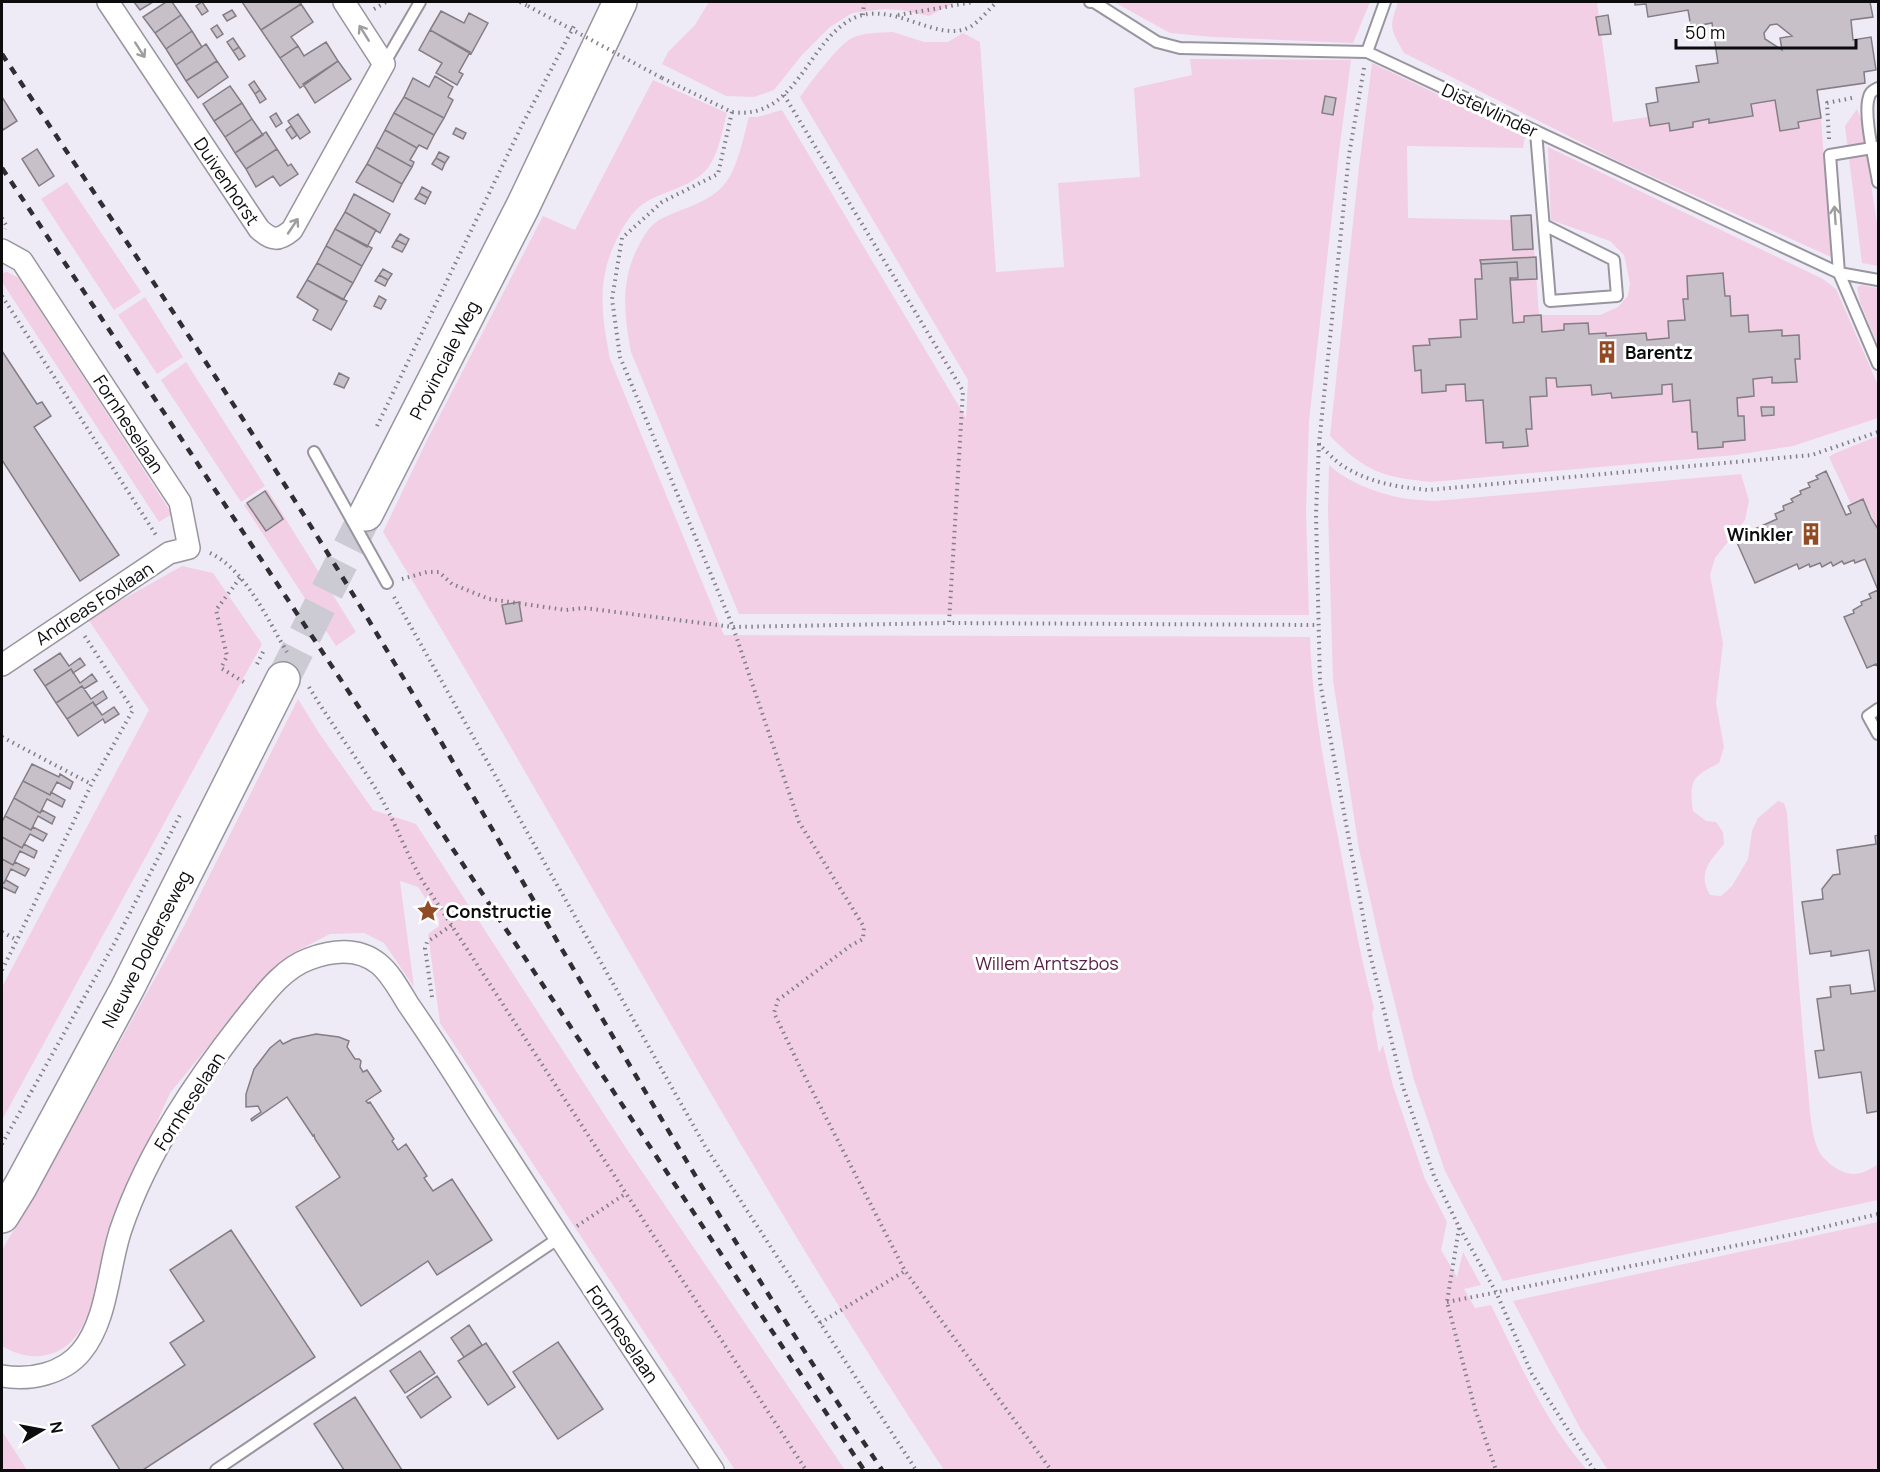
<svg xmlns="http://www.w3.org/2000/svg" width="1880" height="1472" viewBox="0 0 1880 1472" font-family="Manrope,sans-serif">
  <rect width="100%" height="100%" fill="#eeebf6"/>
  <path fill="#f2cfe4" d="M 709,2 L 956,2 L 929,16 L 901,10 L 884,9 L 852,13 L 830,27 L 802,55 L 774,90 L 754,97 L 726,96 L 662,64 L 668,52 L 695,25 Z
    M 1114,2 L 1370,2 L 1353,43 L 1213,37 L 1170,33 Z
    M 1398,2 L 1597,2 L 1613,122 L 1648,117 L 1650,126 L 1669,123 L 1670,131 L 1693,127 L 1693,122 L 1709,119 L 1710,123 L 1752,116 L 1751,104 L 1775,100 L 1780,131 L 1799,128 L 1798,122 L 1821,118 L 1831,257 L 1618,161 L 1404,53 C 1390,28 1389,29 1398,2 Z
    M 893,32 L 924,42 L 948,42 L 963,33 L 980,42 L 996,272 L 1064,267 L 1058,183 L 1140,177 L 1134,88 L 1192,75 L 1190,59 L 1351,60 L 1339,152 L 1309,421 L 1306,511 L 1309,615 L 739,614 L 631,352 C 624,314 620,281 639,245 C 644,236 649,226 659,220 C 679,209 703,205 720,189 C 737,174 743,138 749,117 L 758,117 L 782,110 L 966,418 L 968,380 L 800,97 C 810,83 838,45 852,38 C 864,32 881,33 893,32 Z
    M 1372,63 L 1525,136 L 1523,148 L 1407,146 L 1408,218 L 1512,220 L 1532,218 L 1539,315 L 1600,315 L 1618,307 L 1628,296 L 1630,283 L 1624,255 L 1610,241 L 1551,220 L 1548,147 L 1823,279 L 1836,289 L 1878,385 L 1878,418 L 1793,446 L 1735,455 L 1431,482 C 1382,477 1366,472 1330,436 L 1359,167 Z
    M 653,80 L 727,113 C 722,131 718,160 703,173 C 687,188 664,191 646,202 C 634,209 626,222 620,233 C 596,277 601,312 610,359 L 724,635 L 1310,637 C 1312,704 1325,771 1338,837 C 1349,894 1359,951 1374,1008 L 1372,1014 L 1379,1053 L 1383,1045 L 1393,1086 L 1425,1179 L 1447,1222 L 1441,1250 L 1457,1277 L 1463,1252 L 1481,1285 L 1464,1289 L 1475,1308 L 1491,1305 C 1519,1362 1545,1422 1587,1470 L 944,1470 C 742,1167 573,843 383,532 L 428,438 L 543,216 L 575,230 Z
    M 1857,109 L 1861,119 L 1878,230 L 1878,266 L 1862,263 L 1845,126 Z
    M 67,182 L 141,292 L 114,310 L 41,199 Z
    M 7,272 L 19,278 L 172,514 L 159,522 L 2,282 L 2,273 Z
    M 1861,285 L 1878,288 L 1878,345 L 1860,302 L 1857,287 Z
    M 145,297 L 183,357 L 157,374 L 118,315 Z
    M 186,362 L 265,486 L 241,502 L 161,380 Z
    M 1878,436 L 1878,529 L 1863,499 L 1851,504 L 1829,457 L 1833,454 Z
    M 1329,465 C 1346,481 1374,492 1397,497 C 1409,500 1423,500 1435,501 L 1741,474 L 1749,501 L 1745,520 L 1715,558 L 1710,575 L 1723,643 L 1716,703 L 1724,747 L 1719,763 C 1692,777 1689,780 1693,811 L 1706,821 L 1716,822 L 1723,832 L 1724,844 C 1710,861 1697,873 1710,895 L 1721,896 L 1732,886 L 1748,859 L 1752,831 L 1758,818 L 1778,801 L 1784,803 L 1787,812 C 1793,897 1798,983 1806,1068 C 1809,1090 1809,1129 1818,1149 C 1820,1155 1825,1159 1829,1163 C 1847,1178 1860,1177 1878,1164 L 1878,1200 L 1503,1281 L 1445,1171 L 1414,1080 L 1381,948 L 1359,849 L 1333,680 L 1328,511 Z
    M 267,489 L 356,632 L 336,646 L 244,505 L 247,503 L 266,530 L 283,519 L 265,491 Z
    M 182,566 L 213,573 L 262,644 L 2,1120 L 2,987 L 149,710 L 88,619 Z
    M 298,699 L 319,733 L 373,810 L 416,824 L 626,1148 L 845,1470 L 735,1470 L 440,1023 L 428,934 L 439,926 L 439,919 L 418,887 L 400,881 L 414,987 L 384,943 L 364,933 L 330,934 L 291,954 L 247,999 L 170,1093 L 108,1230 C 96,1268 97,1341 50,1354 C 33,1359 17,1355 2,1346 L 2,1250 L 46,1175 L 184,926 Z
    M 1878,1222 L 1878,1470 L 1608,1470 L 1580,1428 L 1513,1301 Z
    M 2,1431 L 27,1470 L 2,1470 Z"/>
  <path fill="#c7c0c9" stroke="#847d86" stroke-width="1.5" fill-rule="evenodd" d="M 134,2 L 153,2 L 140,10 Z
    M 166,2 L 172,2 L 181,15 L 155,33 L 143,17 Z
    M 202,2 L 208,11 L 202,15 L 196,6 Z
    M 242,2 L 299,2 L 301,4 L 261,30 Z
    M 1635,2 L 1870,2 L 1873,17 L 1851,20 L 1853,40 L 1871,37 L 1876,70 L 1864,72 L 1865,83 L 1817,90 L 1821,118 L 1798,122 L 1799,128 L 1780,131 L 1775,100 L 1751,104 L 1753,116 L 1709,123 L 1709,119 L 1693,122 L 1693,127 L 1670,131 L 1669,123 L 1650,126 L 1646,104 L 1658,102 L 1656,88 L 1699,82 L 1696,66 L 1718,63 L 1712,23 L 1691,27 L 1688,10 L 1648,17 L 1646,4 L 1635,5 ZM 1777,24 L 1792,36 L 1780,38 L 1782,50 L 1765,39 L 1764,33 L 1770,25 Z
    M 301,4 L 313,22 L 291,37 L 298,46 L 280,58 L 261,30 Z
    M 232,10 L 236,16 L 227,21 L 223,15 Z
    M 441,11 L 464,23 L 469,13 L 488,23 L 471,54 L 430,30 Z
    M 181,15 L 192,31 L 166,49 L 155,33 Z
    M 1608,15 L 1611,34 L 1599,35 L 1596,17 Z
    M 217,25 L 223,34 L 217,38 L 211,29 Z
    M 430,30 L 470,52 L 459,72 L 463,74 L 457,85 L 436,73 L 442,63 L 419,50 Z
    M 192,31 L 202,47 L 176,65 L 166,49 Z
    M 233,38 L 239,47 L 233,51 L 227,42 Z
    M 326,42 L 338,61 L 300,88 L 280,58 L 298,46 L 304,56 Z
    M 206,44 L 217,61 L 186,81 L 176,65 Z
    M 239,47 L 245,56 L 239,60 L 233,51 Z
    M 217,61 L 228,77 L 198,98 L 186,81 Z
    M 338,61 L 351,79 L 315,103 L 303,84 Z
    M 435,76 L 453,87 L 448,97 L 453,100 L 444,118 L 404,97 L 413,78 L 429,87 Z
    M 254,81 L 260,90 L 255,94 L 249,85 Z
    M 230,86 L 242,103 L 214,121 L 203,104 Z
    M 260,90 L 266,99 L 260,103 L 255,94 Z
    M 1325,96 L 1336,98 L 1333,115 L 1322,113 Z
    M 2,97 L 17,121 L 3,130 L 2,127 Z
    M 404,97 L 444,118 L 434,135 L 394,113 Z
    M 242,103 L 252,119 L 225,137 L 214,121 Z
    M 276,113 L 282,123 L 276,127 L 270,117 Z
    M 394,113 L 434,135 L 427,149 L 419,145 L 417,148 L 385,130 Z
    M 298,114 L 310,132 L 300,139 L 288,121 Z
    M 252,119 L 263,135 L 235,153 L 225,137 Z
    M 291,126 L 297,135 L 292,139 L 286,130 Z
    M 456,128 L 466,133 L 463,139 L 453,134 Z
    M 385,130 L 417,148 L 410,160 L 414,162 L 412,167 L 376,147 Z
    M 266,132 L 277,149 L 246,169 L 235,153 Z
    M 376,147 L 412,167 L 402,184 L 367,164 Z
    M 37,149 L 54,176 L 39,186 L 22,159 Z
    M 277,149 L 288,166 L 291,164 L 298,174 L 280,186 L 273,176 L 256,187 L 246,169 Z
    M 439,152 L 449,157 L 445,163 L 436,158 Z
    M 436,158 L 445,163 L 442,170 L 432,164 Z
    M 367,164 L 402,184 L 393,202 L 356,182 Z
    M 422,187 L 431,192 L 428,198 L 419,193 Z
    M 419,193 L 428,198 L 425,204 L 415,199 Z
    M 354,194 L 390,214 L 380,233 L 345,212 Z
    M 345,212 L 376,230 L 367,247 L 335,229 Z
    M 1531,215 L 1533,249 L 1513,250 L 1511,216 Z
    M 335,229 L 372,248 L 362,266 L 326,246 Z
    M 400,234 L 409,239 L 406,245 L 396,240 Z
    M 396,240 L 406,245 L 402,252 L 392,247 Z
    M 326,246 L 362,266 L 353,283 L 317,263 Z
    M 1536,257 L 1537,279 L 1511,280 L 1510,278 L 1518,278 L 1517,262 L 1481,264 L 1480,260 Z
    M 1517,262 L 1518,278 L 1510,278 L 1513,323 L 1524,322 L 1524,316 L 1541,315 L 1542,332 L 1564,330 L 1564,324 L 1588,323 L 1589,334 L 1606,333 L 1606,336 L 1646,333 L 1647,340 L 1669,338 L 1668,321 L 1685,320 L 1683,299 L 1688,299 L 1687,276 L 1723,273 L 1725,296 L 1730,296 L 1731,316 L 1748,315 L 1749,332 L 1782,330 L 1782,336 L 1799,335 L 1800,359 L 1795,359 L 1797,382 L 1772,383 L 1772,377 L 1753,379 L 1754,396 L 1737,398 L 1738,416 L 1744,416 L 1745,440 L 1723,442 L 1723,447 L 1698,449 L 1697,432 L 1692,432 L 1690,400 L 1673,402 L 1672,384 L 1662,385 L 1662,394 L 1612,398 L 1611,393 L 1592,395 L 1591,385 L 1557,387 L 1556,378 L 1546,378 L 1547,396 L 1530,397 L 1532,429 L 1526,429 L 1528,446 L 1503,448 L 1503,442 L 1486,443 L 1483,400 L 1466,401 L 1465,384 L 1446,385 L 1446,391 L 1422,393 L 1421,370 L 1415,371 L 1413,346 L 1430,345 L 1429,339 L 1461,337 L 1460,320 L 1477,319 L 1475,279 L 1482,279 L 1481,264 Z
    M 317,263 L 353,283 L 343,300 L 307,280 Z
    M 383,269 L 392,274 L 388,280 L 379,275 Z
    M 379,275 L 388,280 L 385,286 L 375,281 Z
    M 307,280 L 347,301 L 331,330 L 313,320 L 318,310 L 297,297 Z
    M 379,296 L 386,300 L 381,309 L 374,306 Z
    M 2,351 L 37,404 L 42,402 L 51,416 L 34,427 L 119,555 L 80,581 L 2,460 Z
    M 339,373 L 349,378 L 344,388 L 334,384 Z
    M 1761,407 L 1774,407 L 1774,415 L 1762,416 Z
    M 1826,471 L 1846,515 L 1851,513 L 1848,506 L 1863,499 L 1871,518 L 1878,529 L 1878,590 L 1865,559 L 1855,563 L 1854,560 L 1844,564 L 1842,561 L 1833,566 L 1831,562 L 1822,567 L 1820,563 L 1810,567 L 1809,564 L 1799,569 L 1797,564 L 1755,583 L 1735,538 L 1777,519 L 1775,514 L 1784,510 L 1783,506 L 1793,502 L 1791,499 L 1801,494 L 1800,491 L 1810,487 L 1808,483 L 1818,479 L 1816,476 Z
    M 265,491 L 283,519 L 266,531 L 247,503 Z
    M 1878,590 L 1878,667 L 1876,664 L 1867,668 L 1844,617 L 1854,613 L 1853,610 L 1862,605 L 1861,602 L 1871,598 L 1869,594 Z
    M 519,602 L 522,621 L 506,624 L 502,605 Z
    M 60,653 L 69,666 L 80,658 L 85,665 L 73,673 L 71,669 L 45,686 L 34,670 Z
    M 71,669 L 80,683 L 92,674 L 97,681 L 84,689 L 82,686 L 56,703 L 45,686 Z
    M 82,686 L 91,699 L 103,691 L 107,698 L 95,706 L 93,702 L 67,719 L 56,703 Z
    M 93,702 L 102,715 L 114,707 L 119,714 L 105,723 L 103,719 L 78,736 L 67,719 Z
    M 32,764 L 59,777 L 60,774 L 73,782 L 70,789 L 57,782 L 50,795 L 23,781 Z
    M 23,781 L 50,795 L 51,792 L 65,800 L 62,807 L 47,799 L 40,813 L 14,798 Z
    M 14,798 L 40,813 L 42,810 L 55,817 L 52,824 L 38,816 L 31,830 L 5,816 Z
    M 5,816 L 31,830 L 33,827 L 47,834 L 43,841 L 30,834 L 22,848 L 2,837 L 2,822 Z
    M 1878,835 L 1878,1111 L 1867,1113 L 1861,1072 L 1819,1078 L 1815,1051 L 1824,1050 L 1817,999 L 1831,997 L 1830,987 L 1850,985 L 1851,994 L 1875,991 L 1869,950 L 1831,956 L 1831,951 L 1810,954 L 1802,902 L 1823,899 L 1822,889 L 1833,875 L 1840,874 L 1837,850 L 1876,844 L 1875,836 Z
    M 2,837 L 22,848 L 24,844 L 37,851 L 34,858 L 20,851 L 13,865 L 2,859 Z
    M 2,859 L 13,865 L 15,862 L 29,869 L 25,876 L 11,869 L 4,883 L 2,882 Z
    M 6,880 L 18,887 L 15,893 L 2,887 L 2,888 L 2,882 L 4,883 Z
    M 316,1034 L 339,1037 L 349,1041 L 347,1047 L 355,1059 L 359,1059 L 361,1061 L 360,1067 L 363,1072 L 367,1070 L 381,1091 L 366,1101 L 368,1103 L 370,1102 L 394,1139 L 392,1141 L 398,1150 L 406,1144 L 427,1176 L 424,1178 L 433,1191 L 452,1179 L 492,1240 L 437,1275 L 428,1261 L 361,1306 L 296,1207 L 340,1177 L 315,1139 L 314,1135 L 313,1136 L 287,1097 L 252,1121 L 251,1119 L 261,1112 L 258,1106 L 246,1107 L 246,1094 L 254,1069 L 270,1048 L 280,1040 L 283,1044 L 293,1039 Z
    M 231,1230 L 315,1357 L 143,1470 L 120,1470 L 92,1426 L 185,1365 L 170,1343 L 204,1321 L 170,1270 Z
    M 469,1325 L 482,1345 L 464,1357 L 451,1338 Z
    M 558,1342 L 603,1409 L 558,1439 L 513,1372 Z
    M 486,1343 L 515,1387 L 488,1405 L 458,1361 Z
    M 420,1351 L 435,1373 L 405,1393 L 390,1371 Z
    M 437,1376 L 451,1397 L 421,1418 L 407,1397 Z
    M 355,1397 L 402,1470 L 344,1470 L 314,1424 Z"/>
  <g fill="none" stroke-linecap="round" stroke-linejoin="round">
    <path stroke="#cccad3" stroke-width="33" stroke-dasharray="33 16" stroke-linecap="butt" d="M 283,679 L 366,514"/>
    <g stroke="#98959f" stroke-width="14">
      <path id="service" d="M 1090,2 L 1094,2 L 1157,42 L 1180,48 L 1367,52 L 1839,273 L 1878,280
        M 1367,52 L 1385,2
        M 384,64 L 420,2
        M 1878,88 C 1874,90 1870,92 1869,97 C 1863,114 1875,162 1878,182
        M 1536,132 L 1550,301 L 1617,296 L 1614,260 L 1544,225
        M 1878,147 L 1830,155 L 1839,273 L 1878,364
        M 314,452 L 387,583
        M 1878,709 L 1868,716 L 1878,734
        M 216,1470 L 559,1238"/>
    </g>
    <g stroke="#98959f" stroke-width="24">
      <path id="minor" d="M 108,2 L 259,229 C 272,241 279,241 292,230 L 384,64 L 344,2
        M 2,250 L 22,261 L 180,502 L 189,548 L 169,553 L 2,665
        M 2,1376 C 29,1381 63,1374 81,1352 C 108,1320 108,1267 121,1229 C 148,1150 198,1077 250,1012 C 266,992 284,968 309,959 C 333,950 358,947 379,964 C 391,974 400,991 408,1004 C 433,1040 456,1076 479,1113 C 556,1233 635,1352 713,1470"/>
    </g>
    <g stroke="#98959f" stroke-width="36">
      <path id="primary" d="M 366,514 L 523,206 L 620,2
        M 2,1216 L 20,1187 L 127,989 L 283,679"/>
    </g>
    <path stroke="#817f86" stroke-width="4" stroke-dasharray="1.5 4.5" stroke-linecap="butt" d="M 520,2 L 528,6
      M 374,9 L 386,2
      M 863,15 L 864,2
      M 898,15 L 974,2
      M 1364,68 L 1349,155 L 1319,444 C 1326,451 1334,460 1343,466 C 1370,483 1398,487 1428,490 L 1812,455 L 1878,432
      M 662,78 L 732,112 C 797,121 807,40 854,18 C 894,0 937,44 970,27 C 980,21 989,9 997,2
      M 784,95 L 963,391 L 949,623 L 1317,625
      M 732,112 L 718,174 L 662,202 L 622,238 L 612,299 L 620,357 L 733,627 L 799,822 L 864,927 L 863,939 L 850,946 L 778,1000 L 774,1013 L 801,1069 L 905,1271 L 1051,1470
      M 1829,139 L 1827,103 L 1852,98
      M 2,218 L 6,225 L 5,229
      M 2,296 L 156,535
      M 377,426 L 522,125 L 574,26
      M 1319,444 L 1316,514 L 1320,682 L 1370,954 L 1403,1087 L 1434,1176 L 1459,1227 L 1496,1292 L 1532,1374 L 1594,1470
      M 210,553 C 246,570 267,619 287,652
      M 240,578 L 216,610 L 227,656 L 221,668 L 247,684
      M 402,579 L 427,572 L 439,572 L 452,584 L 489,599 L 566,610 L 584,608 L 733,627 L 949,623
      M 394,597 L 705,1146 L 916,1470
      M 257,664 L 264,650
      M 309,687 C 331,724 358,759 380,796 C 396,824 406,853 422,880 L 806,1470
      M 2,737 L 91,784
      M 2,932 L 17,940
      M 2,970 L 17,940 L 93,781 L 133,710 L 84,635
      M 432,997 L 425,948 L 427,942 L 452,925
      M 2,1144 L 114,944 L 180,815
      M 577,1226 L 625,1194
      M 1459,1228 L 1447,1302 L 1475,1409 L 1496,1470
      M 1447,1302 L 1795,1234 L 1878,1214
      M 820,1323 L 905,1271"/>
    <use href="#service" stroke="#fff" stroke-width="10"/>
    <use href="#minor" stroke="#fff" stroke-width="21"/>
    <use href="#primary" stroke="#fff" stroke-width="33"/>
    <path stroke="#2f2e33" stroke-width="4.5" stroke-dasharray="8 8" stroke-linecap="butt" d="M 2,54 C 127,243 254,430 371,624 C 482,808 587,996 698,1180 C 757,1278 819,1375 882,1470
      M 2,168 L 864,1470"/>
    <path stroke="#817f86" stroke-width="4" stroke-dasharray="1.5 4.5" stroke-linecap="butt" d="M 528,6 L 662,78"/>
  </g>
  <defs><path id="oneway-shaft" d="M-6 0H5M1.5-3L5.5 0L1.5 3" fill="none" stroke-width="1.6" stroke-linecap="round" stroke-linejoin="round" transform="scale(1.5)"/></defs>
  <g stroke="#9e9e9f">
    <use href="#oneway-shaft" transform="translate(364 33) rotate(-122)"/>
    <use href="#oneway-shaft" transform="translate(140 50) rotate(57)"/>
    <use href="#oneway-shaft" transform="translate(1835 215) rotate(-94)"/>
    <use href="#oneway-shaft" transform="translate(293 226) rotate(-56)"/>
  </g>
  <defs>
    <g id="building-bare" transform="scale(1.8)"><path d="M-4-6H4V6H1V3H-1V6H-4ZM-2.5-4.3h1.7v1.8h-1.7ZM.8-4.3h1.7v1.8H.8ZM-2.5-1h1.7V.8h-1.7ZM.8-1h1.7V.8H.8Z" fill="#924c25" stroke="#fff" stroke-width="2.5" paint-order="stroke"/></g>
    <g id="sight-bare" transform="scale(1.8)"><path d="M0-6L1.8-2.2L6-1.7L2.9 1.2L3.7 5.4L0 3.3L-3.7 5.4L-2.9 1.2L-6-1.7L-1.8-2.2Z" fill="#924c25" stroke="#fff" stroke-width="2.5" paint-order="stroke"/></g>
  </defs>
  <g fill-rule="evenodd">
    <use href="#building-bare" x="1607" y="352"/>
    <use href="#building-bare" x="1811" y="534"/>
    <use href="#sight-bare" x="428" y="911"/>
  </g>
  <g text-anchor="middle" dominant-baseline="central" stroke-width="6" stroke-linejoin="round" paint-order="stroke">
    <g font-size="18" fill="#0c0c0f" stroke="#fff">
      <text transform="translate(1490 110) rotate(25)">Distelvlinder</text>
      <text transform="translate(227 181) rotate(56)">Duivenhorst</text>
      <text transform="translate(444 360) rotate(-63)">Provinciale Weg</text>
      <text transform="translate(129 424) rotate(57)">Fornheselaan</text>
      <text transform="translate(94 603) rotate(-33)">Andreas Foxlaan</text>
      <text transform="translate(146 949) rotate(-63)">Nieuwe Dolderseweg</text>
      <text transform="translate(189 1101) rotate(-57)">Fornheselaan</text>
      <text transform="translate(623 1334) rotate(56)">Fornheselaan</text>
    </g>
    <g font-size="18" font-weight="bold" fill="#0c0c0f" stroke="#fff" text-anchor="start">
      <text x="1625" y="352">Barentz</text>
      <text x="1793" y="534" text-anchor="end">Winkler</text>
      <text x="446" y="911">Constructie</text>
    </g>
    <g font-size="18" fill="#531e43" stroke="#fff">
      <text x="1047" y="963">Willem Arntszbos</text>
    </g>
  </g>
  <rect width="1880" height="1472" fill="none" stroke="#0c0c0f" stroke-width="6"/>
  <g transform="translate(42 1430) rotate(80)" stroke="#ffffff" stroke-width="4.5" paint-order="stroke">
  <path d="M0-4.5L10 22L0 15L-10 22Z" fill="#0c0c0f"/>
  <text y="-9" font-size="16" font-weight="bold" text-anchor="middle" fill="#0c0c0f">N</text>
  </g>
  <path d="M1676 39v9h180v-9" fill="none" stroke="#0c0c0f" stroke-width="3"/>
  <text x="1685" y="39" font-size="18" fill="#0c0c0f" stroke="#ffffff" stroke-width="4.5" paint-order="stroke">50 m</text>
</svg>
